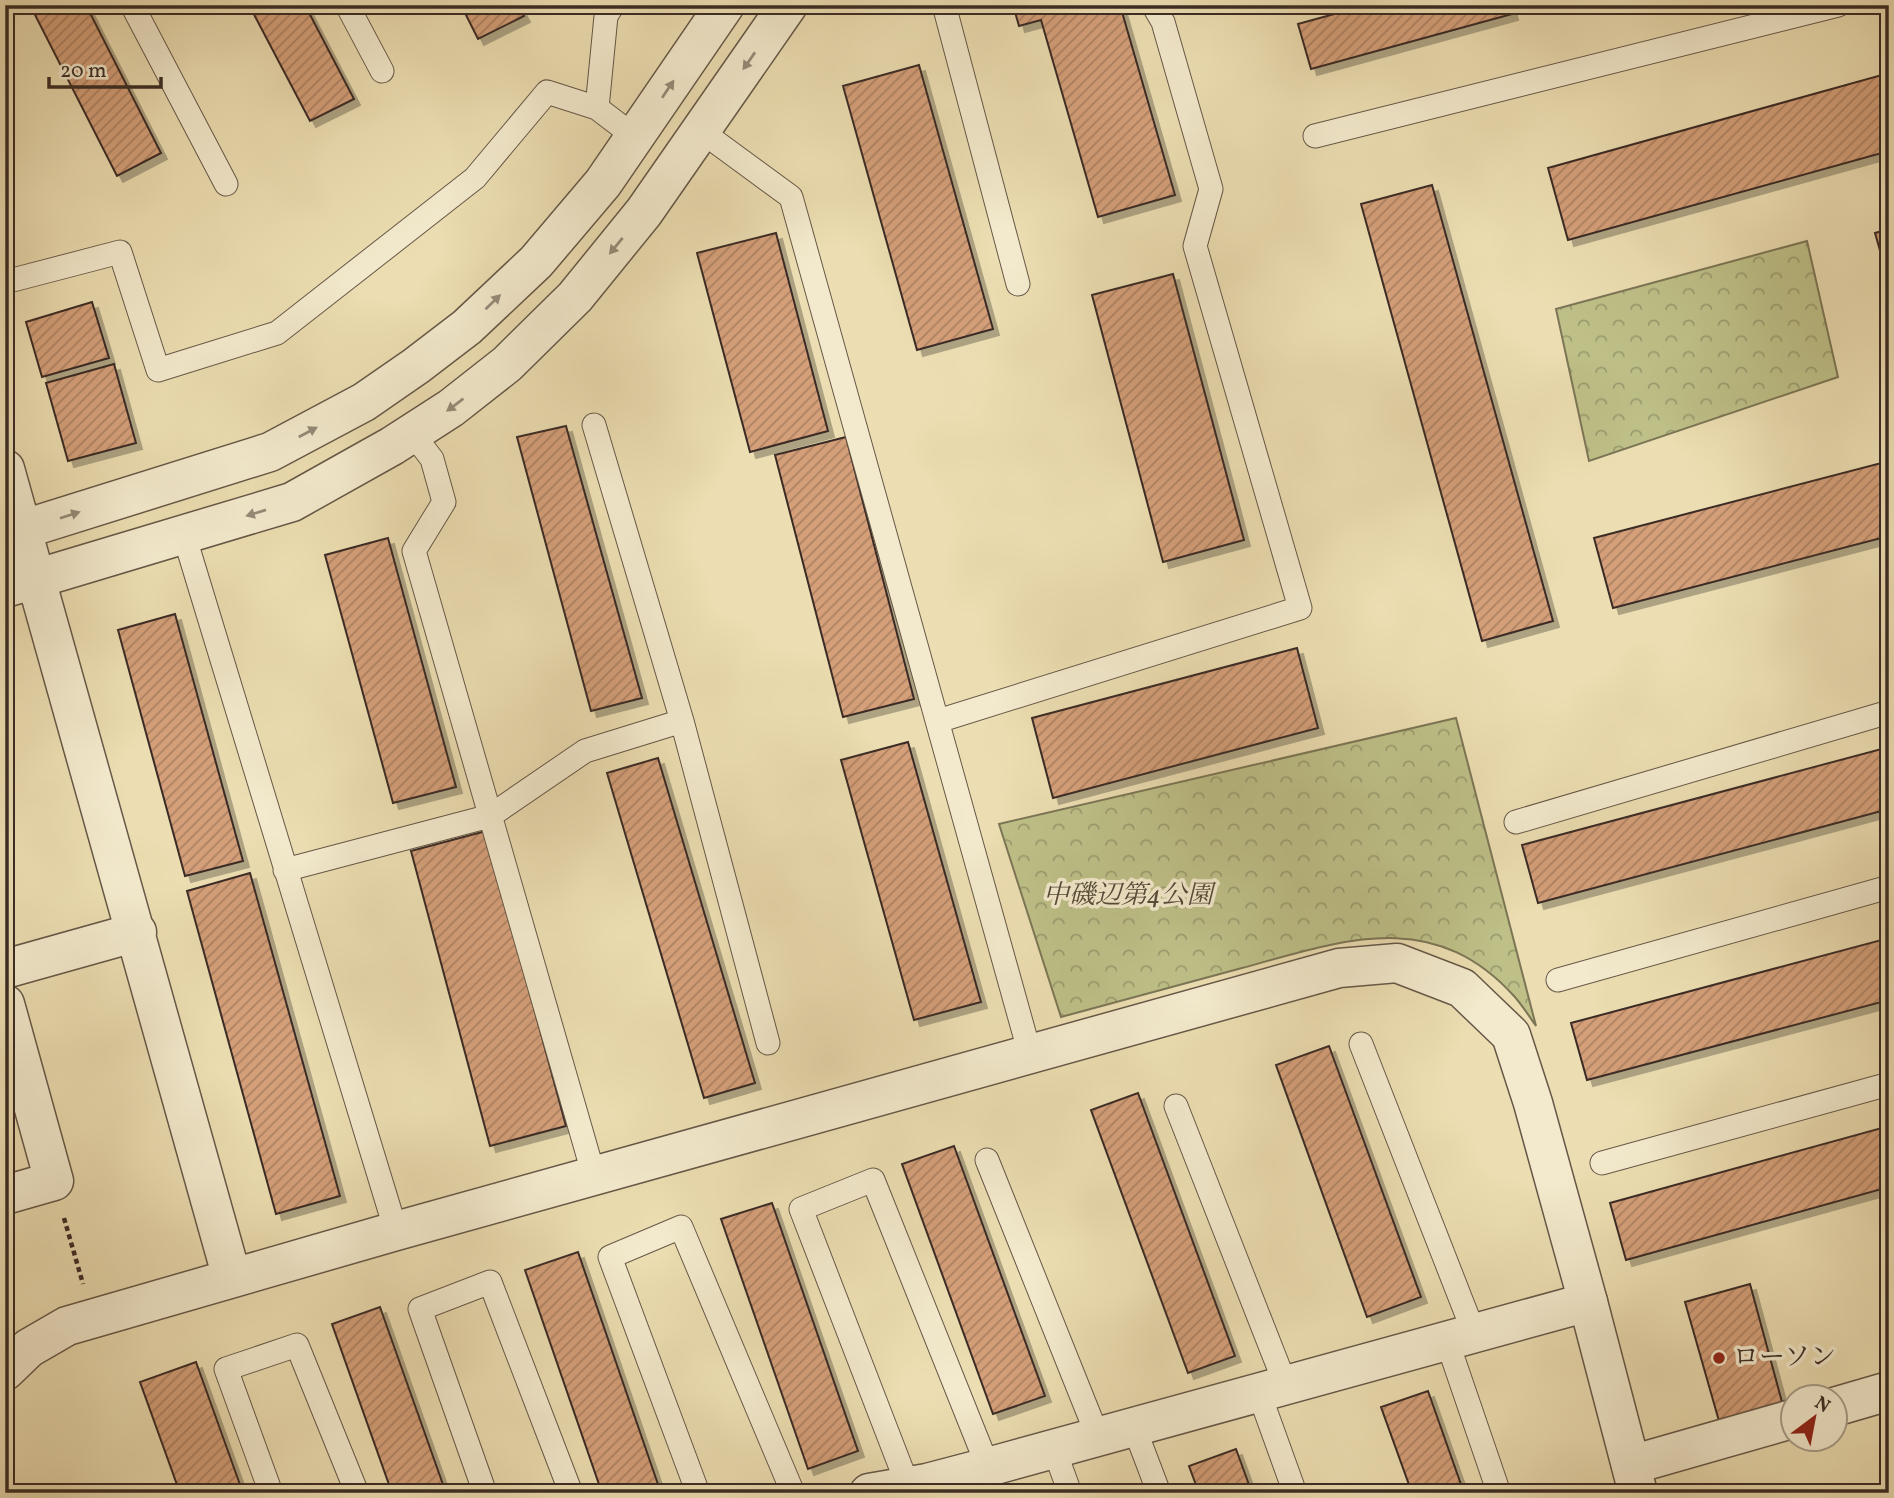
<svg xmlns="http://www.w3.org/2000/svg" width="1894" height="1498" viewBox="0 0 1894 1498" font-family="Vollkorn,'Noto Serif JP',serif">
  <defs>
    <pattern id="forest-crowns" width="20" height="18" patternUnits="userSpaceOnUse" patternTransform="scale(1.75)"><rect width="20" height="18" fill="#bec088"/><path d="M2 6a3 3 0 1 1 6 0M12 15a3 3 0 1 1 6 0" fill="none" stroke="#9b9c6f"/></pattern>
    <pattern id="building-hatch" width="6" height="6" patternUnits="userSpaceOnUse" patternTransform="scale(1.75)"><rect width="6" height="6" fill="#d49f79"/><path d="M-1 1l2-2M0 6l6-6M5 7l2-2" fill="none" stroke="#ad8263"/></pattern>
    <filter id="shadow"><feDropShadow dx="6" dy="6" stdDeviation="0" flood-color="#0004"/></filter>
  </defs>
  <rect width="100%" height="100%" fill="#ecdeb2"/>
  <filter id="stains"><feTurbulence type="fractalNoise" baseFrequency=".00286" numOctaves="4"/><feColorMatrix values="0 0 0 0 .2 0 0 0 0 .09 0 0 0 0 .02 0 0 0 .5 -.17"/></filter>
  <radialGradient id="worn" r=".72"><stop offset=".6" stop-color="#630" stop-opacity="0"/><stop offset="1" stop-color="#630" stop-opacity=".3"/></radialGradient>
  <path fill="url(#forest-crowns)" stroke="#7c7656" stroke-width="2" d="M 1807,241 L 1838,377 L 1589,461 L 1556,309 Z
    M 1456,718 L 1536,1026 C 1529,1016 1522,1005 1514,996 C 1432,906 1342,941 1242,968 C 1182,984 1121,1001 1061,1017 L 999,824 Z"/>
  <path fill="url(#building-hatch)" stroke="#3a2c25" stroke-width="2" filter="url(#shadow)" d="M 30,5 L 86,5 L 161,153 L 117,176 Z
    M 249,5 L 305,5 L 354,99 L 310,121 Z
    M 461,5 L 518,5 L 524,16 L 478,39 Z
    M 1013,5 L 1120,5 L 1175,195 L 1098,217 L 1041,20 L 1019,26 Z
    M 1367,5 L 1510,5 L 1512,14 L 1311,69 L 1298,24 Z
    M 919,65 L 993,329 L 917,350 L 843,86 Z
    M 1889,73 L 1889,151 L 1568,240 L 1548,168 Z
    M 1432,185 L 1553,621 L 1482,641 L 1361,204 Z
    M 1889,229 L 1889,282 L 1875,233 Z
    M 776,233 L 828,431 L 750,452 L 697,253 Z
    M 1173,274 L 1244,540 L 1163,562 L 1092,295 Z
    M 92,302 L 109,358 L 42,377 L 26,322 Z
    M 114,364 L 136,443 L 68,461 L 46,383 Z
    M 566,426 L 642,698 L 591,711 L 517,437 Z
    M 846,437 L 914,699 L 843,717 L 775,455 Z
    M 1889,461 L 1889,536 L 1613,608 L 1594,538 Z
    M 388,538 L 456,787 L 393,803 L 325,555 Z
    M 175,614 L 243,861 L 185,876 L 118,630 Z
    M 1297,648 L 1318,728 L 1053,798 L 1032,718 Z
    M 908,742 L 981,1002 L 914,1020 L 841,760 Z
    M 1889,747 L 1889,809 L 1538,903 L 1522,845 Z
    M 658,758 L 755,1083 L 704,1098 L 607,773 Z
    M 486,831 L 566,1126 L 490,1146 L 411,851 Z
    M 250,873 L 340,1196 L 276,1214 L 187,891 Z
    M 1889,938 L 1889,1000 L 1587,1080 L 1571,1023 Z
    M 1329,1046 L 1421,1297 L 1367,1317 L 1276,1065 Z
    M 1138,1093 L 1235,1356 L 1188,1373 L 1091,1110 Z
    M 1889,1126 L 1889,1187 L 1626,1260 L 1610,1203 Z
    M 954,1146 L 1045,1396 L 993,1414 L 902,1164 Z
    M 772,1203 L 858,1451 L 808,1469 L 721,1219 Z
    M 578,1252 L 661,1493 L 602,1493 L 525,1270 Z
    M 1750,1284 L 1782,1402 L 1719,1421 L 1685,1302 Z
    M 380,1307 L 446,1493 L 392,1493 L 332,1324 Z
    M 196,1362 L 243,1493 L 180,1493 L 140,1382 Z
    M 1428,1391 L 1464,1493 L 1412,1493 L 1381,1407 Z
    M 1236,1449 L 1252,1493 L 1199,1493 L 1189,1466 Z"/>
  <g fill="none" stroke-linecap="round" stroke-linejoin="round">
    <g stroke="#665848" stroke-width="25">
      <path id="service" d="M 132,5 L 226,184
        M 347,5 L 382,71
        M 944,5 L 1018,284
        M 597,108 L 606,16 L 613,5
        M 701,131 L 791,197 L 1030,1054
        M 1315,136 L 1838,5
        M 5,282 L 120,252 L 158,370 L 277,333 L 475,178 L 547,92 L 597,108 L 635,137
        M 412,433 L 432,459 L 444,502 L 414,551 L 594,1176
        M 184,535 L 396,1231
        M 682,721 L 768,1043
        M 938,721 L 1300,608 L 1195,246 L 1211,189 L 1163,22 L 1153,5
        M 1516,822 L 1889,712
        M 285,870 L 490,816 L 585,751 L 682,721 L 594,425
        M 1558,980 L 1889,887
        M 1361,1044 L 1474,1333
        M 1176,1106 L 1286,1386
        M 987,1160 L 1098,1437
        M 1602,1163 L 1889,1084
        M 1447,1341 L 1499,1493
        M 1259,1393 L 1295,1493
        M 1134,1427 L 1159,1493
        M 1054,1449 L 1070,1493
        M 908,1486 L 801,1209 L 873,1180 L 988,1467
        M 271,1493 L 226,1369 L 297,1345 L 357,1493
        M 485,1493 L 420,1309 L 490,1282 L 571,1493
        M 698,1493 L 610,1257 L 681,1227 L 793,1493"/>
    </g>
    <g stroke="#665848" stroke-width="41">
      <path id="minor" d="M 5,969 L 137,932
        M 5,1004 L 54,1181 L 5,1195
        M 1834,1407 L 1889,1391
        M 1631,1465 L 1792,1419
        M 869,1493 L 927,1483 L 988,1467 L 1588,1302"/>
    </g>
    <g stroke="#665848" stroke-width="41">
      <path id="tertiary" d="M 5,469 L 232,1278
        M 5,535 L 270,452 L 364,402 L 416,366 L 467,327 L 536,262 L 603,183 L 725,5
        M 5,588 L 292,502 L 392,446 L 451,408 L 507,364 L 575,297 L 644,212 L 788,5
        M 5,1371 L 29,1348 L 67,1326 L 396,1231 L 1339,968 L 1397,963 L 1462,988 L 1511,1035 L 1533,1103 L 1588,1302 L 1638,1493"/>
    </g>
    <path stroke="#3a2c25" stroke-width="4.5" stroke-dasharray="5 3.5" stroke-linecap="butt" d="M 64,1218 L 83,1284"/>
    <use href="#service" stroke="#f3eacd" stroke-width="23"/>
    <use href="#minor" stroke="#f3eacd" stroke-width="38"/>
    <use href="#tertiary" stroke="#f3eacd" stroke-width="38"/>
  </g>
  <defs><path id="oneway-solid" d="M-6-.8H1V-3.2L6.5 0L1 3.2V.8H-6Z" transform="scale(1.75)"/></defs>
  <g fill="#968b79">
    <use href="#oneway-solid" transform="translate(749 61) rotate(125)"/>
    <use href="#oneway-solid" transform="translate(668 89) rotate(-56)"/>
    <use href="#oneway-solid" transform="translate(616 246) rotate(129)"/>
    <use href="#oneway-solid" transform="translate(493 302) rotate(-44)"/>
    <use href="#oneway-solid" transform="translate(455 405) rotate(143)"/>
    <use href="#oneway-solid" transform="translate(308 432) rotate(-28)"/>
    <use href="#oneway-solid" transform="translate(256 513) rotate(163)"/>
    <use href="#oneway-solid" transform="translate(70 515) rotate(-18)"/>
  </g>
  <circle fill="#8f2418" stroke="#f3eacd" stroke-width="2.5" cx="1719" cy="1358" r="7"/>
  <g text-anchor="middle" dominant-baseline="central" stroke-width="7" stroke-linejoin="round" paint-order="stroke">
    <g font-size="26" font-style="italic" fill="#544a39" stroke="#f3eacd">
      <text x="1128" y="896">中磯辺第4公園</text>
    </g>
    <g font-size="26" fill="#3a2c25" stroke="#f3eacd" text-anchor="start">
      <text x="1733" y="1358">ローソン</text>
    </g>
  </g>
  <rect width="1894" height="1498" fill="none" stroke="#ecdeb2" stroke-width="28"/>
  <rect x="7" y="7" width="1880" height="1484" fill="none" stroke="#3a2c25" stroke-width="3.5"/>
  <rect x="14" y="14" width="1866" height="1470" fill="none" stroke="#3a2c25" stroke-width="2"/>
  <g transform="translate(1814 1418) rotate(32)"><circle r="33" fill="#f3eacd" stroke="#a99e8a" stroke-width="2"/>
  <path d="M0-5L12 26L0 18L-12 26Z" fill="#8f2418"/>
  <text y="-10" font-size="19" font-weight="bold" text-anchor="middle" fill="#3a2c25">N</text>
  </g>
  <path d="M49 77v10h112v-10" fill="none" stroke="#3a2c25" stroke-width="3.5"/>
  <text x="60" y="77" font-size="21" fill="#3a2c25" stroke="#f3eacd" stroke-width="5" paint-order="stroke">20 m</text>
  <rect width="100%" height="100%" filter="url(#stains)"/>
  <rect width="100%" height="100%" fill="url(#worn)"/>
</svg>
